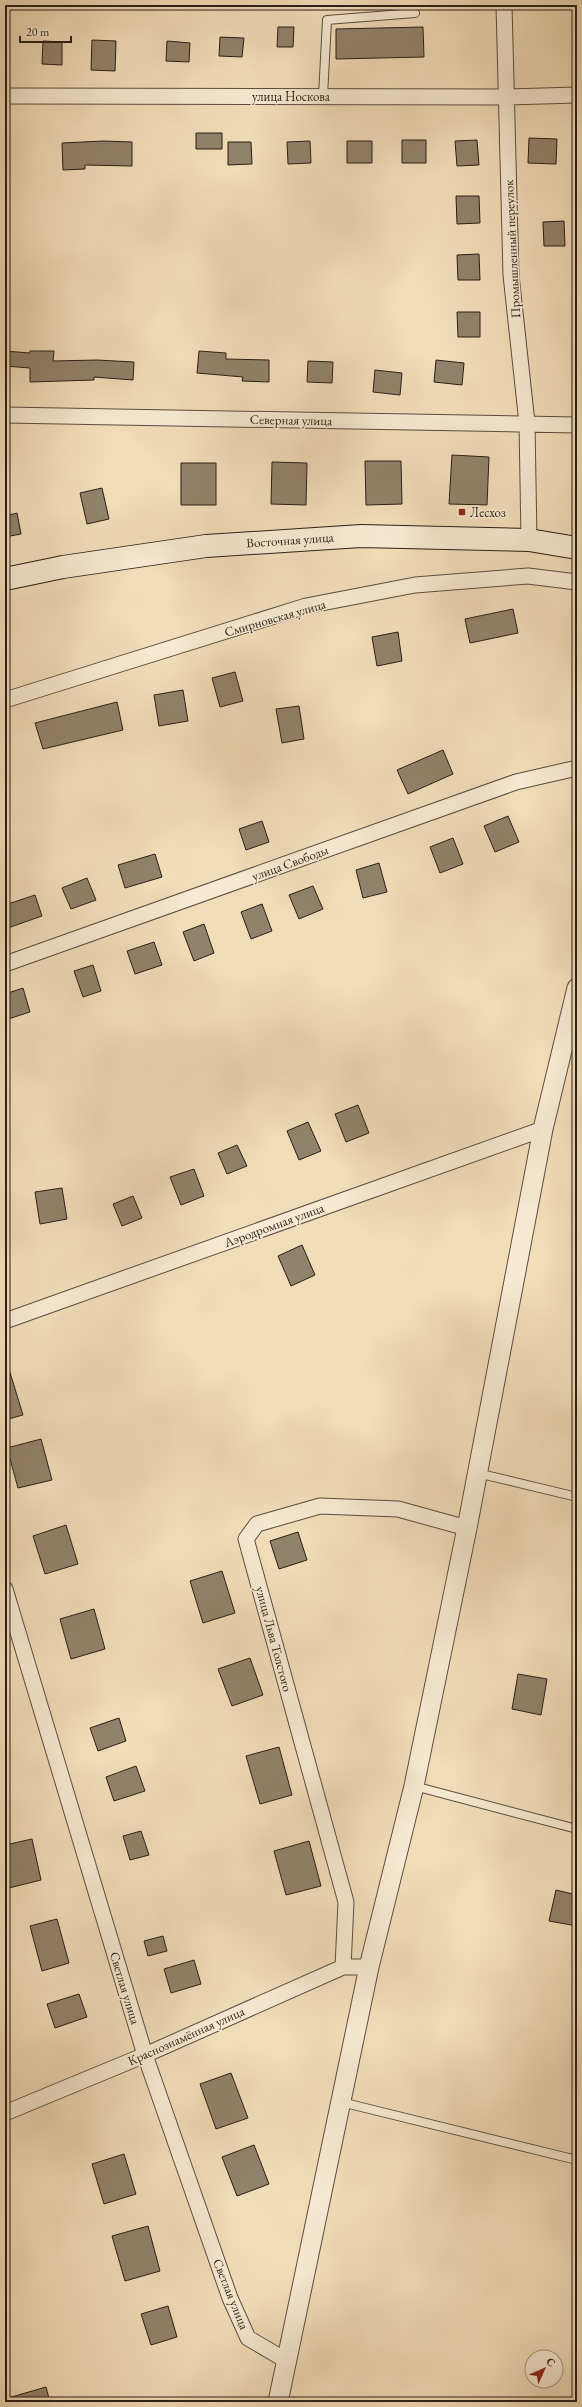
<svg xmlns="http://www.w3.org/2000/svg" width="582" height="2407" viewBox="0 0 582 2407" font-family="'EB Garamond',serif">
  <rect width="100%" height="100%" fill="#f2ddb9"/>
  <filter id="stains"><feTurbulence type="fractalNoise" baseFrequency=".005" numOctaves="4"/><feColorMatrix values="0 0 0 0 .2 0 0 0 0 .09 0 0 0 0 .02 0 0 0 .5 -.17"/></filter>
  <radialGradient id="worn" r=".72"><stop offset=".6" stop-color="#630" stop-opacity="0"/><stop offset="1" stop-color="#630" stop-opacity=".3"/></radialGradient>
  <path fill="#92826b" stroke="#291f16" d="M 278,27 L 294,27 L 293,47 L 277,47 Z
    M 423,27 L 424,57 L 336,59 L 336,29 Z
    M 220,37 L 244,38 L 242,57 L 219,56 Z
    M 92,40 L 116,41 L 115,71 L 91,70 Z
    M 43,41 L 62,42 L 62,65 L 42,64 Z
    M 167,41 L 190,43 L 189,62 L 166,61 Z
    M 196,133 L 222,133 L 222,149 L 196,149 Z
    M 529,138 L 557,139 L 556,164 L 528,163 Z
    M 402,140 L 426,140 L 426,163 L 402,163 Z
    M 477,140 L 479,165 L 457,166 L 455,141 Z
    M 103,141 L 132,142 L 132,166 L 85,165 L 85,169 L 63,170 L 62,143 Z
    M 310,141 L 311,163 L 288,164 L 287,142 Z
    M 347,141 L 372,141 L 372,163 L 347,163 Z
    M 228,142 L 251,142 L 252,164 L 228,165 Z
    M 456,196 L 479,196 L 480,223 L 457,224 Z
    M 564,221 L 565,246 L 544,246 L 543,222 Z
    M 479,254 L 480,280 L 458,280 L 457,255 Z
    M 457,312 L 480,312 L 480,337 L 458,337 Z
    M 5,351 L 30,353 L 30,351 L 54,351 L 53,361 L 97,360 L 134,362 L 133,380 L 94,377 L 94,380 L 30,382 L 30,368 L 5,366 Z
    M 199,351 L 226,353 L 226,359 L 269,360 L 269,382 L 242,381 L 243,377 L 197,373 Z
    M 436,360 L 464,363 L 462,385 L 434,382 Z
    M 308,361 L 333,362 L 332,383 L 307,382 Z
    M 375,370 L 402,373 L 400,395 L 373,392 Z
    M 452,455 L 489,457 L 487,505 L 449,504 Z
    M 365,461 L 401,461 L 402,504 L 366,505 Z
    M 272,462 L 307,463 L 306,505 L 271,504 Z
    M 181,463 L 216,463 L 216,505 L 181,505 Z
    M 102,488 L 109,519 L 87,524 L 80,493 Z
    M 17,513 L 21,534 L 5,537 L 5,516 Z
    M 513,609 L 518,633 L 470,643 L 465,619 Z
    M 398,632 L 402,661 L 377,666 L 372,637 Z
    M 235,672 L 243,701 L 220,707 L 212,678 Z
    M 183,690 L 188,721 L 159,726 L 154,695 Z
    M 117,702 L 123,730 L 43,749 L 35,723 Z
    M 299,706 L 304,739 L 282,743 L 276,709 Z
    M 443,750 L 453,774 L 408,794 L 397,770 Z
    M 508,816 L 519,842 L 495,852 L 484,826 Z
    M 262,821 L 269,842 L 246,850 L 239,829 Z
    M 453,838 L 463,864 L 440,873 L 430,847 Z
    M 155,854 L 162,877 L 125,888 L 118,865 Z
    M 379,863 L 387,892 L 363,898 L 356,870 Z
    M 87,878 L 96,900 L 71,909 L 62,888 Z
    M 313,886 L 323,909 L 299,919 L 289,895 Z
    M 35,895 L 42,916 L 5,929 L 5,905 Z
    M 262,904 L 272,931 L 251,939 L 241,912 Z
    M 204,924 L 214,953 L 194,961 L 183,932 Z
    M 154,942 L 162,965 L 135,974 L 127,951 Z
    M 93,965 L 101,991 L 83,997 L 74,971 Z
    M 23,988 L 30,1012 L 5,1020 L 5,994 Z
    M 358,1105 L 369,1133 L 346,1142 L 335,1114 Z
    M 308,1122 L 321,1151 L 299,1160 L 287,1131 Z
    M 237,1145 L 247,1166 L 227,1174 L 218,1153 Z
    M 194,1169 L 204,1196 L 181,1205 L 170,1177 Z
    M 62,1188 L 67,1219 L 40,1224 L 35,1192 Z
    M 133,1196 L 142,1218 L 122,1226 L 113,1204 Z
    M 302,1245 L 315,1275 L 291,1286 L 278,1256 Z
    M 8,1366 L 23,1415 L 5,1420 L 5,1367 Z
    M 41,1439 L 52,1480 L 18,1488 L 7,1448 Z
    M 66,1525 L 78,1564 L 45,1574 L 33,1536 Z
    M 298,1532 L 307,1560 L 279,1569 L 270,1541 Z
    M 222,1571 L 235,1613 L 203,1623 L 190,1581 Z
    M 94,1609 L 105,1649 L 71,1659 L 60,1619 Z
    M 250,1658 L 263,1695 L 232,1706 L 218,1669 Z
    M 518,1674 L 547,1679 L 541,1715 L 512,1709 Z
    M 119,1718 L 126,1741 L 98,1751 L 90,1728 Z
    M 279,1747 L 292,1795 L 260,1804 L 246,1756 Z
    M 136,1766 L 145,1791 L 114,1801 L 106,1777 Z
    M 141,1831 L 149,1855 L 130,1860 L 123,1836 Z
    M 32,1839 L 41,1880 L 9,1888 L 5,1872 L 5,1845 Z
    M 309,1841 L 321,1886 L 286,1895 L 274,1851 Z
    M 556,1890 L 577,1895 L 577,1926 L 549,1921 Z
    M 57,1919 L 69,1963 L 42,1971 L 30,1926 Z
    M 163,1936 L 167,1951 L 148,1956 L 144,1941 Z
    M 194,1960 L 201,1984 L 171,1993 L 164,1969 Z
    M 79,1994 L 87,2017 L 55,2028 L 47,2004 Z
    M 231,2073 L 248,2118 L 216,2129 L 200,2084 Z
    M 254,2145 L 269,2184 L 237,2196 L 222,2157 Z
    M 124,2154 L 136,2194 L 104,2204 L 92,2164 Z
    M 148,2226 L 160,2271 L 125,2281 L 112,2236 Z
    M 168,2306 L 177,2337 L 151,2345 L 141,2314 Z
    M 46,2387 L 50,2402 L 8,2402 L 8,2398 Z"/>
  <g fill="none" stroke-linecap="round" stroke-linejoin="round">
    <g stroke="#5b4e3f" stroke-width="10">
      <path id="service" d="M 323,96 L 327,20 L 415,13
        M 477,1473 L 577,1497
        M 414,1786 L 577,1829
        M 341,2102 L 577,2160"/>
    </g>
    <g stroke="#5b4e3f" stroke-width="17">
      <path id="minor" d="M 504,5 L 511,275 L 527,423 L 529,540
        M 5,96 L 506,97 L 577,95
        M 5,415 L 577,425
        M 5,700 L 306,606 L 415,585 L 528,576 L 577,582
        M 5,964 L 516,782 L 577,768
        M 5,1321 L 543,1129
        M 5,1589 L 145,2055 L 230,2298 L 248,2338 L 287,2361
        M 343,1967 L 346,1902 L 246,1539 L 257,1524 L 320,1506 L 398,1509 L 467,1528
        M 5,2113 L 145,2055 L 343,1967 L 369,1967"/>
    </g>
    <g stroke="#5b4e3f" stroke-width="21">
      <path id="tertiary" d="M 278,2402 L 369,1967 L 414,1786 L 467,1528 L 543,1129 L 577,988"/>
    </g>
    <g stroke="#291f16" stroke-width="24">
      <path id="secondary" d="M 5,579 L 63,567 L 206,546 L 361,536 L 529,540 L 577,548"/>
    </g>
    <use href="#service" stroke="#f7e9d2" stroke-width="8"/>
    <use href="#minor" stroke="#f7e9d2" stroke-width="15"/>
    <use href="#tertiary" stroke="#f7e9d2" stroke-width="19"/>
    <use href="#secondary" stroke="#f7e9d2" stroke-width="22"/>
  </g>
  <rect fill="#8f2418" stroke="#f7e9d2" stroke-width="1.5" x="458" y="508" width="8" height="8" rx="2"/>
  <g text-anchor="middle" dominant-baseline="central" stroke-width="3" stroke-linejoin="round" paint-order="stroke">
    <g font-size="13" fill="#291f16" stroke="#f7e9d2">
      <text x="291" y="96">улица Носкова</text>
      <text transform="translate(512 249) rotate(-93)">Промышленный переулок</text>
      <text transform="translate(291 420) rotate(1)">Северная улица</text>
      <text transform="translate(290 540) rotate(-4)">Восточная улица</text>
      <text transform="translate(275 618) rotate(-16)">Смирновская улица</text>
      <text transform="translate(290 863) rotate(-20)">улица Свободы</text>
      <text transform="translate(274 1225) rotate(-20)">Аэродромная улица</text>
      <text transform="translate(274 1639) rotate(75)">улица Льва Толстого</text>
      <text transform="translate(125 1988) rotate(73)">Светлая улица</text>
      <text transform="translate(186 2036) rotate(-24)">Краснознамённая улица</text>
      <text transform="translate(231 2294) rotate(68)">Светлая улица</text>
    </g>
    <g font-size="13" fill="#291f16" stroke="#f7e9d2" text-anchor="start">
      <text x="470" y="512">Лесхоз</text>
    </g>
  </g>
  <rect width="582" height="2407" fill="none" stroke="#f2ddb9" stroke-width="20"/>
  <rect x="6" y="6" width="570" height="2395" fill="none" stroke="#291f16" stroke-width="2"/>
  <rect x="10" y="10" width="562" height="2387" fill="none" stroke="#291f16"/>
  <g transform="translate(544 2369) rotate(45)"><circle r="19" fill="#f7e9d2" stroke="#a59887"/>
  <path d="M0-3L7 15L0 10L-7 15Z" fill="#8f2418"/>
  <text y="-6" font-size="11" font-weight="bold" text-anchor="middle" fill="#291f16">С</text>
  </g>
  <path d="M20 36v6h51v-6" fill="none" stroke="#291f16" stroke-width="2"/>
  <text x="26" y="36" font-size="12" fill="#291f16" stroke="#f7e9d2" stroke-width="3" paint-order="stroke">20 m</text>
  <rect width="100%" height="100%" filter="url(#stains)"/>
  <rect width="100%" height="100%" fill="url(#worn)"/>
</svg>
